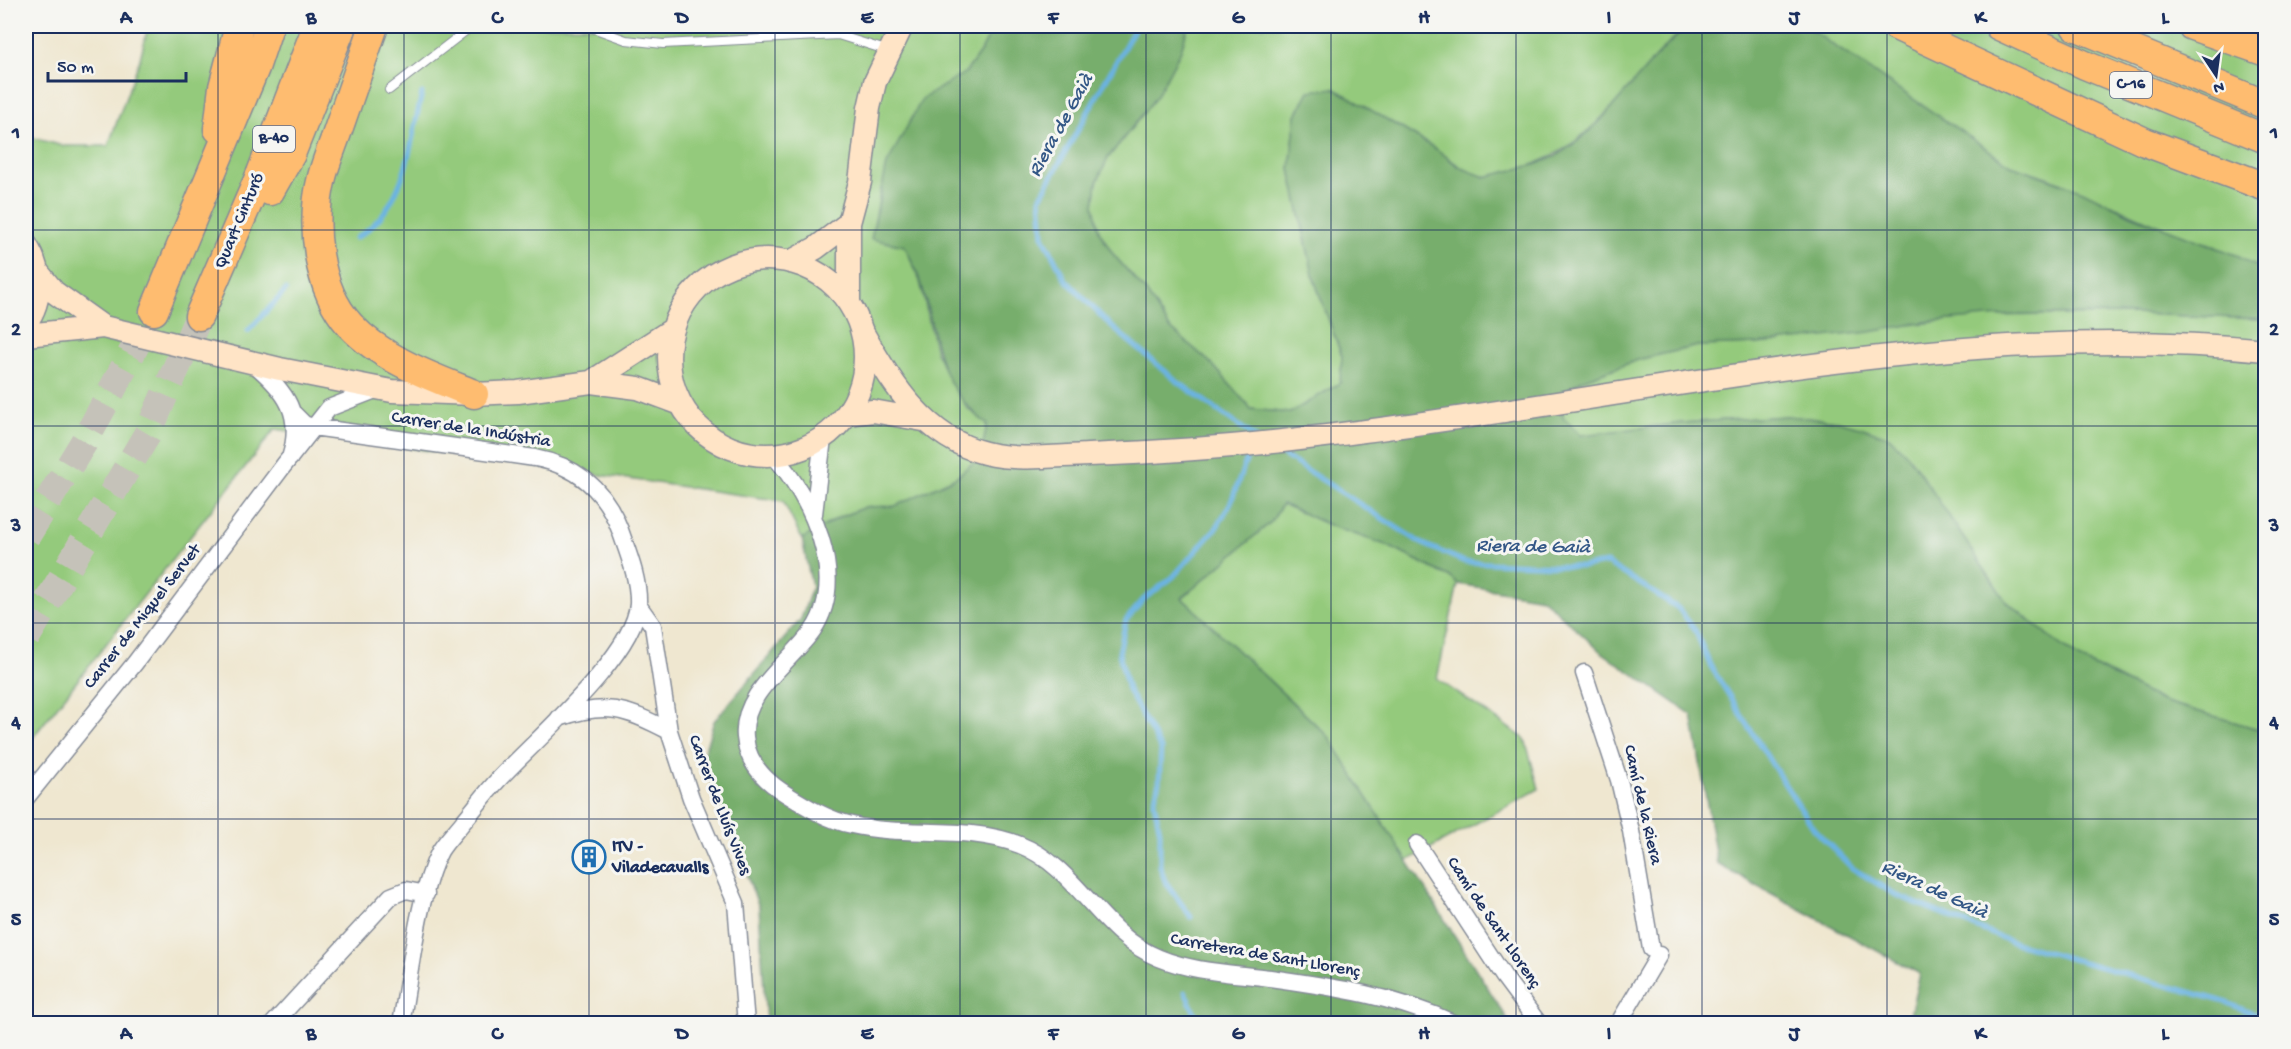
<svg xmlns="http://www.w3.org/2000/svg" width="2291" height="1049" viewBox="0 0 2291 1049" font-family="'Gochi Hand',sans-serif">
  <rect width="100%" height="100%" fill="#f6f6f2"/>
  <filter id="ink" filterUnits="userSpaceOnUse"><feTurbulence type="fractalNoise" baseFrequency=".0167" numOctaves="2"/><feDisplacementMap in="SourceGraphic" scale="12" xChannelSelector="R" yChannelSelector="G"/><feConvolveMatrix kernelMatrix="1 2 1 2 8 2 1 2 1" color-interpolation-filters="sRGB"/></filter>
  <filter id="wash" filterUnits="userSpaceOnUse"><feTurbulence type="fractalNoise" baseFrequency=".008" numOctaves="4" result="noise"/><feDisplacementMap in="SourceGraphic" scale="24" xChannelSelector="R" yChannelSelector="G"/><feGaussianBlur stdDeviation="1.35" result="paint"/><feColorMatrix in="noise" values="0 0 0 0 0 0 0 0 0 0 0 0 0 0 0 0 0 1.4 0 .05"/><feComposite in="paint" operator="in"/></filter>
  <g filter="url(#wash)">
    <rect width="100%" height="100%" fill="#efe7d0"/>
    <path fill="#94ca7c" stroke="#587c6d" stroke-width="1.5" d="M 148,26 L 994,26 L 981,51 L 966,72 L 945,86 L 881,188 L 872,239 L 905,246 L 920,281 L 936,352 L 967,408 L 987,424 L 981,456 L 956,477 L 895,507 L 865,507 L 840,517 L 802,539 L 783,501 L 275,429 L 26,746 L 26,136 L 63,146 L 108,146 L 140,59 Z
      M 1188,26 L 1687,26 C 1629,76 1599,147 1519,169 C 1509,172 1494,178 1483,176 C 1464,173 1451,159 1436,149 C 1403,128 1367,109 1334,88 L 1296,115 L 1290,169 L 1314,279 L 1342,357 L 1340,383 L 1290,413 L 1251,409 L 1212,364 L 1169,327 L 1146,292 L 1113,254 L 1099,231 L 1094,206 L 1097,182 L 1108,158 L 1156,97 L 1181,50 Z
      M 1805,26 L 2265,26 L 2265,272 L 2210,244 L 2182,236 L 2058,181 L 2011,165 Z
      M 2139,314 L 2265,319 L 2265,731 L 2162,701 L 2080,659 L 2052,639 L 2005,600 L 1924,480 L 1838,421 L 1786,416 L 1682,423 L 1581,436 L 1563,417 L 1561,393 L 1584,379 L 1641,359 L 1698,346 L 1757,344 L 1982,316 Z
      M 1282,504 L 1334,527 L 1386,545 L 1450,577 L 1458,584 L 1437,679 L 1525,739 L 1539,789 L 1407,861 L 1329,737 L 1182,598 L 1272,521 Z"/>
    <path fill="#77ae6c" stroke="#496e65" stroke-width="1.5" d="M 994,26 L 1188,26 L 1181,50 L 1156,97 L 1108,158 L 1097,182 L 1094,206 L 1099,231 L 1113,254 L 1146,292 L 1169,327 L 1212,364 L 1251,409 L 1290,413 L 1340,383 L 1342,356 L 1314,279 L 1290,169 L 1296,115 L 1309,91 L 1334,88 L 1438,150 L 1459,167 L 1485,177 L 1534,165 L 1556,156 L 1578,141 L 1599,122 L 1654,59 L 1687,26 L 1805,26 L 2011,165 L 2083,191 L 2131,215 L 2239,256 L 2263,270 L 2265,319 L 2139,314 L 2014,315 L 1925,322 L 1870,332 L 1757,344 L 1698,346 L 1641,359 L 1584,379 L 1561,393 L 1563,417 L 1581,435 L 1682,423 L 1787,416 L 1838,421 L 1863,428 L 1889,437 L 1909,456 L 2005,600 L 2052,639 L 2080,659 L 2162,701 L 2265,731 L 2265,1023 L 1908,1023 L 1920,974 L 1717,864 L 1692,715 L 1600,651 L 1542,598 L 1458,584 L 1450,577 L 1386,545 L 1334,527 L 1282,504 L 1272,521 L 1182,598 L 1329,737 L 1510,1023 L 766,1023 L 759,907 L 702,759 L 714,721 L 801,619 L 812,587 L 802,539 L 840,517 L 865,507 L 895,506 L 956,477 L 981,456 L 987,424 C 931,380 940,341 920,281 C 916,269 910,258 905,246 L 871,239 L 887,164 L 922,99 L 966,72 L 981,51 Z"/>
    <g fill="none" stroke-linecap="round" stroke-linejoin="round">
      <path stroke="#6bb3e2" stroke-width="5" d="M 1136,26 L 1040,198 L 1043,236 L 1065,279 L 1111,326 L 1178,382 L 1255,437
        M 356,238 C 407,207 409,147 422,93
        M 248,331 L 286,290
        M 1275,450 L 1421,543 L 1465,562 L 1582,567 L 1607,563 L 1678,608 L 1695,630 L 1710,665 L 1782,780 L 1814,829 L 1852,868 L 1896,895 L 2012,942 L 2225,1002 L 2266,1019
        M 1191,917 L 1165,881 L 1160,866 L 1160,832 L 1154,802 L 1159,782 L 1161,749 L 1128,690 L 1119,653 L 1126,620 L 1144,599 L 1173,577 L 1217,527 L 1231,502 L 1250,450
        M 1185,992 L 1200,1024"/>
    </g>
  </g>
  <g filter="url(#ink)">
    <g fill="none" stroke-linecap="round" stroke-linejoin="round">
      <path stroke="#c5c2b9" stroke-width="28" stroke-dasharray="28 14" stroke-linecap="butt" d="M 26,537 L 87,437 L 154,311
        M 26,638 L 148,433 L 199,316"/>
      <g stroke="#858b97" stroke-width="10">
        <path id="lane" d="M 587,26 L 626,40 L 663,44 L 838,35 L 889,51
          M 389,90 L 472,26"/>
      </g>
      <g stroke="#858b97" stroke-width="19">
        <path id="street" d="M 254,364 C 286,391 304,415 290,458
          M 292,412 L 304,424 L 313,427 L 535,458 C 577,466 605,489 620,530 C 628,553 639,579 638,604 C 635,655 533,742 498,780 C 485,794 475,808 463,822 C 456,831 446,841 440,851 C 418,893 410,975 401,1024
          M 773,455 C 811,497 849,577 813,630 C 790,663 741,693 745,737 C 747,762 765,781 786,794 C 807,807 828,820 852,825 C 906,838 967,824 1020,845 C 1077,867 1101,935 1159,958 C 1193,972 1233,973 1270,978 C 1334,987 1396,996 1455,1024
          M 814,514 L 823,438
          M 638,605 L 653,626 L 669,731 L 691,798 L 736,903 L 746,1024
          M 1584,673 L 1619,780 L 1631,831 L 1651,949
          M 559,718 C 606,702 625,708 669,731
          M 26,798 L 135,663 L 284,465 L 329,408 L 378,389
          M 1417,844 L 1504,977 L 1539,1024
          M 273,1024 L 391,896 L 406,890 L 426,894
          M 1618,1024 L 1659,955"/>
      </g>
      <g stroke="#858b97" stroke-width="25">
        <path id="secondary" d="M 26,245 C 42,270 43,299 26,323
          M669 357a98 98 0 1 1 196 0a98 98 0 1 1-196 0Z
          M 790,262 L 816,248 L 849,223
          M 37,271 L 54,292 L 103,327
          M 849,302 L 849,223 L 860,182 L 869,108 L 875,82 L 902,26
          M 863,333 C 891,383 925,438 985,453 C 1018,461 1054,456 1088,455 C 1162,452 1235,447 1308,438 C 1626,402 1943,318 2266,350
          M 26,335 L 103,327 L 280,369 L 392,391 L 474,394 L 518,392 L 591,382 L 638,388 L 681,404
          M 591,382 L 673,329
          M 847,414 L 873,411 L 923,420"/>
      </g>
      <g stroke="#858b97" stroke-width="31">
        <path id="highway" d="M 374,26 C 362,60 350,95 338,130 C 333,145 326,161 322,177 C 310,224 317,289 350,325 C 381,359 432,377 474,394
          M 1896,26 L 2145,142 L 2266,187
          M 1999,26 L 2085,65 L 2266,139
          M 2075,26 L 2266,105
          M 2192,26 L 2266,52
          M 218,129 L 223,87 L 239,26
          M 270,191 L 291,154 L 342,26
          M 154,311 L 255,68 L 269,26
          M 199,316 L 261,173 L 317,26"/>
      </g>
      <use href="#lane" stroke="#fff" stroke-width="8"/>
      <use href="#street" stroke="#fff" stroke-width="16"/>
      <use href="#secondary" stroke="#ffe4c6" stroke-width="22"/>
      <use href="#highway" stroke="#febc70" stroke-width="28"/>
    </g>
  </g>
  <path fill="none" stroke="#1b2f5e" stroke-width="1.5" stroke-opacity="0.55" d="M 218,26 L 218,1024M 404,26 L 404,1024M 589,26 L 589,1024M 775,26 L 775,1024M 960,26 L 960,1024M 1146,26 L 1146,1024M 1331,26 L 1331,1024M 1516,26 L 1516,1024M 1702,26 L 1702,1024M 1887,26 L 1887,1024M 2073,26 L 2073,1024M 26,230 L 2266,230M 26,426 L 2266,426M 26,623 L 2266,623M 26,819 L 2266,819"/>
  <defs>
    <g id="building-ring" transform="scale(1.725)"><circle r="9.5" fill="#f6f6f2" stroke="#1f6fb2" stroke-width="1.5"/><path d="M-4-6H4V6H1V3H-1V6H-4ZM-2.5-4.3h1.7v1.8h-1.7ZM.8-4.3h1.7v1.8H.8ZM-2.5-1h1.7V.8h-1.7ZM.8-1h1.7V.8H.8Z" fill="#1f6fb2"/></g>
  </defs>
  <g fill-rule="evenodd">
    <use href="#building-ring" x="589" y="857"/>
  </g>
  <g text-anchor="middle" dominant-baseline="central" stroke-width="6" stroke-linejoin="round" paint-order="stroke">
    <g fill="#f6f6f2" stroke="#5d6b8a" stroke-width="1.5">
      <rect x="2110" y="72" width="42" height="26" rx="4.5"/>
      <rect x="253" y="126" width="42" height="26" rx="4.5"/>
    </g>
    <g font-size="16" font-weight="bold" fill="#1b2f5e">
      <text x="2131" y="85">C-16</text>
      <text x="274" y="139">B-40</text>
    </g>
    <g font-size="18" fill="#1b2f5e" stroke="#f6f6f2">
      <text transform="translate(240 221) rotate(-67)">Quart Cinturó</text>
      <text transform="translate(471 430) rotate(9)">Carrer de la Indústria</text>
      <text transform="translate(143 617) rotate(-52)">Carrer de Miquel Servet</text>
      <text transform="translate(719 805) rotate(69)">Carrer de Lluís Vives</text>
      <text transform="translate(1642 805) rotate(77)">Camí de la Riera</text>
      <text transform="translate(1493 923) rotate(56)">Camí de Sant Llorenç</text>
      <text transform="translate(1265 956) rotate(10)">Carretera de Sant Llorenç</text>
    </g>
    <g font-size="18" font-weight="bold" fill="#1b2f5e" stroke="#f6f6f2" text-anchor="start">
      <text x="612" y="847">ITV -<tspan x="612" dy="21">Viladecavalls</tspan></text>
    </g>
    <g font-size="20" font-style="italic" fill="#335786" stroke="#f6f6f2">
      <text transform="translate(1062 126) rotate(-61)">Riera de Gaià</text>
      <text transform="translate(1533 548) rotate(1)">Riera de Gaià</text>
      <text transform="translate(1934 891) rotate(25)">Riera de Gaià</text>
    </g>
  </g>
  <rect width="2291" height="1049" fill="none" stroke="#f6f6f2" stroke-width="66"/>
  <g transform="translate(2216 75) rotate(167)" stroke="#f6f6f2" stroke-width="4.5" paint-order="stroke">
  <path d="M0-4.5L10 22L0 15L-10 22Z" fill="#1b2f5e"/>
  <text y="-9" font-size="16" font-weight="bold" text-anchor="middle" fill="#1b2f5e">N</text>
  </g>
  <path d="M48 72v9h138v-9" fill="none" stroke="#1b2f5e" stroke-width="3"/>
  <text x="57" y="72" font-size="18" fill="#1b2f5e" stroke="#f6f6f2" stroke-width="4.5" paint-order="stroke">50 m</text>
  <rect x="33" y="33" width="2225" height="983" fill="none" stroke="#1b2f5e" stroke-width="2"/>
  <g font-size="20" text-anchor="middle" font-weight="bold" fill="#1b2f5e">
    <text x="126" y="23">A</text>
    <text x="311" y="23">B</text>
    <text x="497" y="23">C</text>
    <text x="682" y="23">D</text>
    <text x="867" y="23">E</text>
    <text x="1053" y="23">F</text>
    <text x="1238" y="23">G</text>
    <text x="1424" y="23">H</text>
    <text x="1609" y="23">I</text>
    <text x="1794" y="23">J</text>
    <text x="1980" y="23">K</text>
    <text x="2165" y="23">L</text>
    <text x="16" y="138">1</text>
    <text x="2274" y="138">1</text>
    <text x="16" y="335">2</text>
    <text x="2274" y="335">2</text>
    <text x="16" y="531">3</text>
    <text x="2274" y="531">3</text>
    <text x="16" y="728">4</text>
    <text x="2274" y="728">4</text>
    <text x="16" y="925">5</text>
    <text x="2274" y="925">5</text>
    <text x="126" y="1039">A</text>
    <text x="311" y="1039">B</text>
    <text x="497" y="1039">C</text>
    <text x="682" y="1039">D</text>
    <text x="867" y="1039">E</text>
    <text x="1053" y="1039">F</text>
    <text x="1238" y="1039">G</text>
    <text x="1424" y="1039">H</text>
    <text x="1609" y="1039">I</text>
    <text x="1794" y="1039">J</text>
    <text x="1980" y="1039">K</text>
    <text x="2165" y="1039">L</text>
  </g>
</svg>
